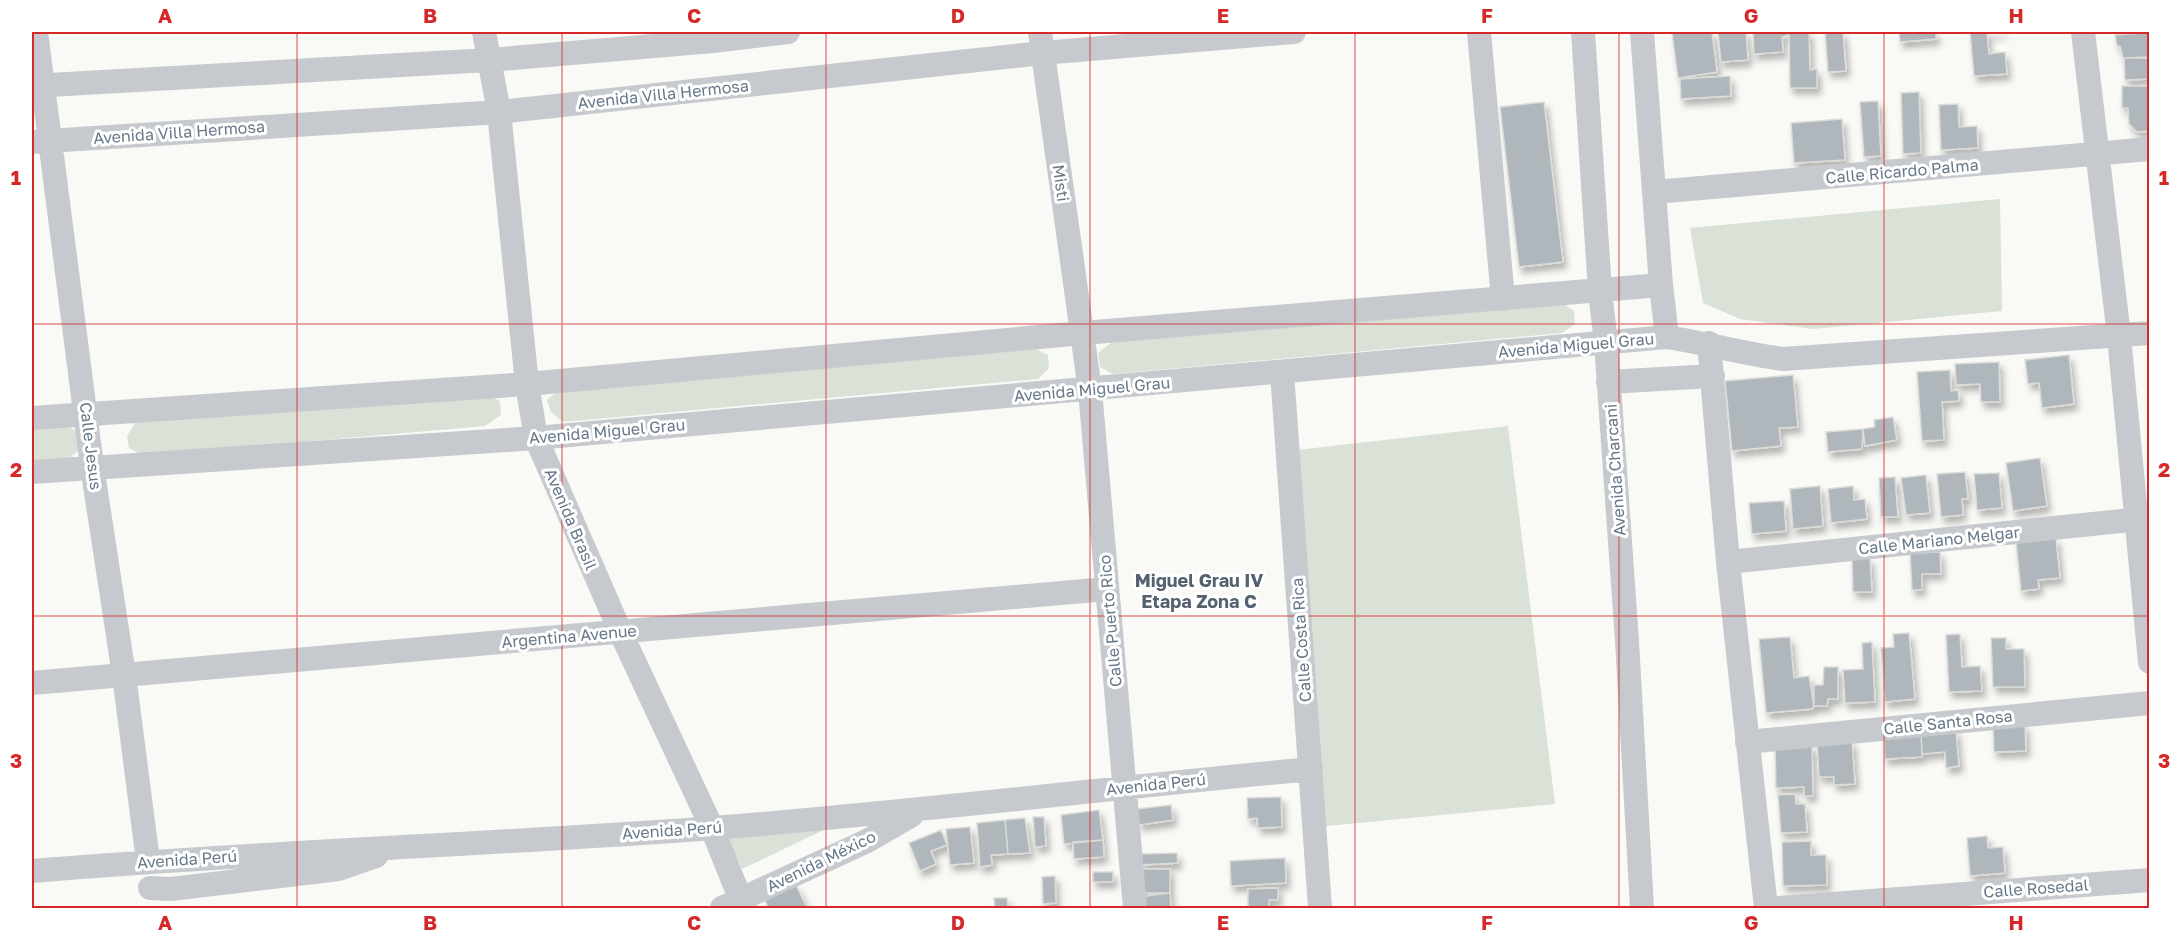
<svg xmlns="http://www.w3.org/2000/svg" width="2181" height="940" viewBox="0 0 2181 940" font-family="'Golos Text',sans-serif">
  <defs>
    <filter id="shadow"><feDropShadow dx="3.5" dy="6" stdDeviation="3" flood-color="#0004"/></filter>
  </defs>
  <rect width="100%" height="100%" fill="#f9f9f6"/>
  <path fill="#dae1d7" d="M 2000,199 L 2002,311 L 1813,329 L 1740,319 L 1703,303 L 1690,228 Z
    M 1562,303 L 1574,311 L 1575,324 L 1562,333 L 1113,374 L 1100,367 L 1098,353 L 1113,341 Z
    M 1036,349 L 1048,355 L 1049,368 L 1038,379 L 563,422 L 551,412 L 547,400 L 559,390 Z
    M 484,393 L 500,401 L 501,415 L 485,426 L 143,456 L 129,448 L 127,436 L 135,423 Z
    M 66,425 L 77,432 L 78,451 L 68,459 L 32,462 L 32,428 Z
    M 1508,426 L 1555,804 L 1317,827 L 1288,451 Z
    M 832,826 L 742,869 L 724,831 Z"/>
  <path fill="#afb7bd" stroke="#dbdbd8" stroke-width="1.5" filter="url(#shadow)" d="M 1683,32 L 1712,32 L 1717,72 L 1678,78 L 1672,33 Z
    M 1718,32 L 1746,32 L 1748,60 L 1721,62 Z
    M 1753,32 L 1789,32 L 1789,35 L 1782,37 L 1783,52 L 1754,54 Z
    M 1789,32 L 1809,32 L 1810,70 L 1817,69 L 1817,88 L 1790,88 Z
    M 1825,32 L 1843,32 L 1846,71 L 1828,72 Z
    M 1899,32 L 1936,32 L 1936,39 L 1900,42 Z
    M 1970,32 L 2005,32 L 1987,34 L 1989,54 L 2005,52 L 2007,74 L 1974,76 Z
    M 2143,33 L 2150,33 L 2150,57 L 2123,58 L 2120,46 L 2117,46 L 2115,35 Z
    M 2124,58 L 2150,58 L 2150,79 L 2125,80 Z
    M 1730,76 L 1731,96 L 1681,99 L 1680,79 Z
    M 2122,86 L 2150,86 L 2150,131 L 2137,132 L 2129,124 L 2128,108 L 2122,108 Z
    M 1919,92 L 1921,153 L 1903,154 L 1901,93 Z
    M 1878,101 L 1881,156 L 1864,157 L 1860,102 Z
    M 1544,102 L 1563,262 L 1519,267 L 1500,107 Z
    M 1958,104 L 1959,127 L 1977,126 L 1978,148 L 1941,150 L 1939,105 Z
    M 1842,119 L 1845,160 L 1794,163 L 1791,123 Z
    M 2069,355 L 2074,404 L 2042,408 L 2039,383 L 2028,384 L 2025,360 Z
    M 1999,362 L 2000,402 L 1981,402 L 1980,384 L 1956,385 L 1955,364 Z
    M 1950,370 L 1951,391 L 1958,390 L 1959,401 L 1942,402 L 1944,440 L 1922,441 L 1917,372 Z
    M 1793,375 L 1798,427 L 1779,428 L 1781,446 L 1732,451 L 1725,381 Z
    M 1893,417 L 1897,440 L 1865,446 L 1863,429 L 1875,427 L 1874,420 Z
    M 1863,429 L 1862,449 L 1828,452 L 1826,432 Z
    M 2040,458 L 2047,506 L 2013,511 L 2006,463 Z
    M 1965,472 L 1968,499 L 1962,499 L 1963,515 L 1941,517 L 1937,474 Z
    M 1999,473 L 2002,508 L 1977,510 L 1974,474 Z
    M 1926,475 L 1930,513 L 1906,515 L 1901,478 Z
    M 1895,477 L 1898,517 L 1881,517 L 1879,478 Z
    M 1820,486 L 1823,526 L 1793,529 L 1790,489 Z
    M 1853,486 L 1854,500 L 1865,499 L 1867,519 L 1831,523 L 1828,489 Z
    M 1784,501 L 1786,531 L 1752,534 L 1749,503 Z
    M 2056,538 L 2060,578 L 2038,580 L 2039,589 L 2021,591 L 2016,542 Z
    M 1940,552 L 1941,574 L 1922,574 L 1922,590 L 1912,590 L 1910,553 Z
    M 1870,558 L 1872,592 L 1853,592 L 1852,559 Z
    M 1909,633 L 1915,699 L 1885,702 L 1881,648 L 1894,647 L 1893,634 Z
    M 1960,634 L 1962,667 L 1980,666 L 1982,691 L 1949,692 L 1946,635 Z
    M 1790,637 L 1794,678 L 1809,676 L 1814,706 L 1812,709 L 1766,713 L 1759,639 Z
    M 1991,638 L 2006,638 L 2006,649 L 2024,649 L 2025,687 L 1993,687 Z
    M 1872,642 L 1875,702 L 1845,703 L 1843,670 L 1863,669 L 1862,643 Z
    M 1824,667 L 1838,667 L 1838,699 L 1828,699 L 1827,706 L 1814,706 L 1814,685 L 1823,685 Z
    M 1993,725 L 2025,725 L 2026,751 L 1994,752 Z
    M 1956,730 L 1959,766 L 1946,768 L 1945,752 L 1922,754 L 1921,732 Z
    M 1921,732 L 1922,757 L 1885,759 L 1884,736 Z
    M 1852,740 L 1855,784 L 1834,785 L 1834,777 L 1819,777 L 1817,744 Z
    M 1812,746 L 1813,796 L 1804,796 L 1804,787 L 1776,788 L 1775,747 Z
    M 1795,794 L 1796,804 L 1805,804 L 1807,832 L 1781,833 L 1778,795 Z
    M 1281,797 L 1282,827 L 1258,828 L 1257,818 L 1248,819 L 1247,798 Z
    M 1171,805 L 1173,820 L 1139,825 L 1137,809 Z
    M 1099,810 L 1103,840 L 1064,844 L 1061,815 Z
    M 1033,817 L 1044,817 L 1046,846 L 1035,847 Z
    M 1025,818 L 1030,853 L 1008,854 L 1005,820 Z
    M 1005,820 L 1008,854 L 991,855 L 992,865 L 980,867 L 977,823 Z
    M 970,827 L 974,863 L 950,865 L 946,829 Z
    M 941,830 L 947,845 L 931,851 L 936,864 L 920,871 L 909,843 Z
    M 1987,836 L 1988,848 L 2003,847 L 2005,873 L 1970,876 L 1967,838 Z
    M 1103,840 L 1104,857 L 1074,859 L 1073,842 Z
    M 1811,841 L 1811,855 L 1826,855 L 1827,885 L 1783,886 L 1782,842 Z
    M 1177,853 L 1178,863 L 1140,865 L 1140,854 Z
    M 1285,858 L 1286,883 L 1231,886 L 1230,861 Z
    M 1138,869 L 1170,869 L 1170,893 L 1138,893 Z
    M 1093,872 L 1113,872 L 1113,882 L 1093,882 Z
    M 1055,876 L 1056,903 L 1043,904 L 1042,877 Z
    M 796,885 L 807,908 L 768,908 L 765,900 Z
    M 1278,888 L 1278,900 L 1269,900 L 1269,908 L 1248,908 L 1248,889 Z
    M 1170,893 L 1171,908 L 1139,908 L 1138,897 Z
    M 994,898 L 1007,898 L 1008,908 L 995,908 Z"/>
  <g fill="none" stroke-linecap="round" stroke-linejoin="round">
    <path stroke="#c6cace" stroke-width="24" d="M 36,32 L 92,466 L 124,675 L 148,861
      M 484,32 L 499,112 L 527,384 L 536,438 L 620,631 L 712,828 L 744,908
      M 1040,32 L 1090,390 L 1135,908
      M 1479,32 L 1503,299
      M 1583,32 L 1600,291 L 1606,343 L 1627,641 L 1642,908
      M 1642,32 L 1661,285 L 1667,337
      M 2083,32 L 2119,336 L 2150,662
      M 32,86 L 489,60 L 713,41 L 788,32
      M 32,142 L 499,112 L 1042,53 L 1294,32
      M 1655,192 L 2150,149
      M 1709,343 L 1728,562 L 1766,908
      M 1282,372 L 1320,908
      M 1608,382 L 1713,376
      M 32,418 L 527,384 L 1083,333 L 1661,285
      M 32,472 L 536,438 L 1667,337 C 1706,343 1744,354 1783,359 L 2150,333
      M 1728,562 L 2150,518
      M 32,683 L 1107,589
      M 1747,742 L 2150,703
      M 32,871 C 259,852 487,845 714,828 C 913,812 1112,788 1311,769
      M 150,888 L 171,889 L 339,869 L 376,856
      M 722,908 L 867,841 L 912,815
      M 1779,908 L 2150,880"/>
  </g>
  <path fill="none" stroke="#d62828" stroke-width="1.5" stroke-opacity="0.55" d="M 297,32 L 297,908M 562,32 L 562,908M 826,32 L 826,908M 1090,32 L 1090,908M 1355,32 L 1355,908M 1619,32 L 1619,908M 1884,32 L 1884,908M 32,324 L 2150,324M 32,616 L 2150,616"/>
  <g text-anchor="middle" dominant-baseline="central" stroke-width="6" stroke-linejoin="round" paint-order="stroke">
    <g font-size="16" fill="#667889" stroke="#fff">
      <text transform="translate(663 94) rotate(-6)">Avenida Villa Hermosa</text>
      <text transform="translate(179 132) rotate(-4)">Avenida Villa Hermosa</text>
      <text transform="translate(1902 171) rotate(-5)">Calle Ricardo Palma</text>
      <text transform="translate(1061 183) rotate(82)">Misti</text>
      <text transform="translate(1576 345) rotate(-5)">Avenida Miguel Grau</text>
      <text transform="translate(1092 389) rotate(-5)">Avenida Miguel Grau</text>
      <text transform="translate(607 431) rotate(-5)">Avenida Miguel Grau</text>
      <text transform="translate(91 446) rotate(83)">Calle Jesus</text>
      <text transform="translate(1615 470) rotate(-94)">Avenida Charcani</text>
      <text transform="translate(571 519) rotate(67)">Avenida Brasil</text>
      <text transform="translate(1939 540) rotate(-6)">Calle Mariano Melgar</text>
      <text transform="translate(1110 621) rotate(-95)">Calle Puerto Rico</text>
      <text transform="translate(569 636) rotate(-5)">Argentina Avenue</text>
      <text transform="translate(1301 640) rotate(-94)">Calle Costa Rica</text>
      <text transform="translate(1948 722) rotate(-6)">Calle Santa Rosa</text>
      <text transform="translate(1156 784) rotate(-6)">Avenida Perú</text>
      <text transform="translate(672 830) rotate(-4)">Avenida Perú</text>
      <text transform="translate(187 859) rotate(-4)">Avenida Perú</text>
      <text transform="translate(821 861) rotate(-26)">Avenida México</text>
      <text transform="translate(2036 888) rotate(-4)">Calle Rosedal</text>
    </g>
    <g font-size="18" font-weight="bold" fill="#54616e" stroke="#fff">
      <text x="1199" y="580">Miguel Grau IV<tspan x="1199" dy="21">Etapa Zona C</tspan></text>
    </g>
  </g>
  <rect width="2181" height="940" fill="none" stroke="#ffffff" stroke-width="66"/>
  <rect x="33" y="33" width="2115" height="874" fill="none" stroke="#d62828" stroke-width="2"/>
  <g font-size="20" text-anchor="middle" font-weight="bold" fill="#d62828">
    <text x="165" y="23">A</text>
    <text x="430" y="23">B</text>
    <text x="694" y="23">C</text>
    <text x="958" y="23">D</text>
    <text x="1223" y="23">E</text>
    <text x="1487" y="23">F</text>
    <text x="1751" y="23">G</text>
    <text x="2016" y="23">H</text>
    <text x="16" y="185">1</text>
    <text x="2164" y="185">1</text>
    <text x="16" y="477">2</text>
    <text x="2164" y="477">2</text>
    <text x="16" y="768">3</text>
    <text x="2164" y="768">3</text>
    <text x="165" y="930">A</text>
    <text x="430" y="930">B</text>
    <text x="694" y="930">C</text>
    <text x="958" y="930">D</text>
    <text x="1223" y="930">E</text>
    <text x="1487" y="930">F</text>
    <text x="1751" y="930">G</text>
    <text x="2016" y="930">H</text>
  </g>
</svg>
